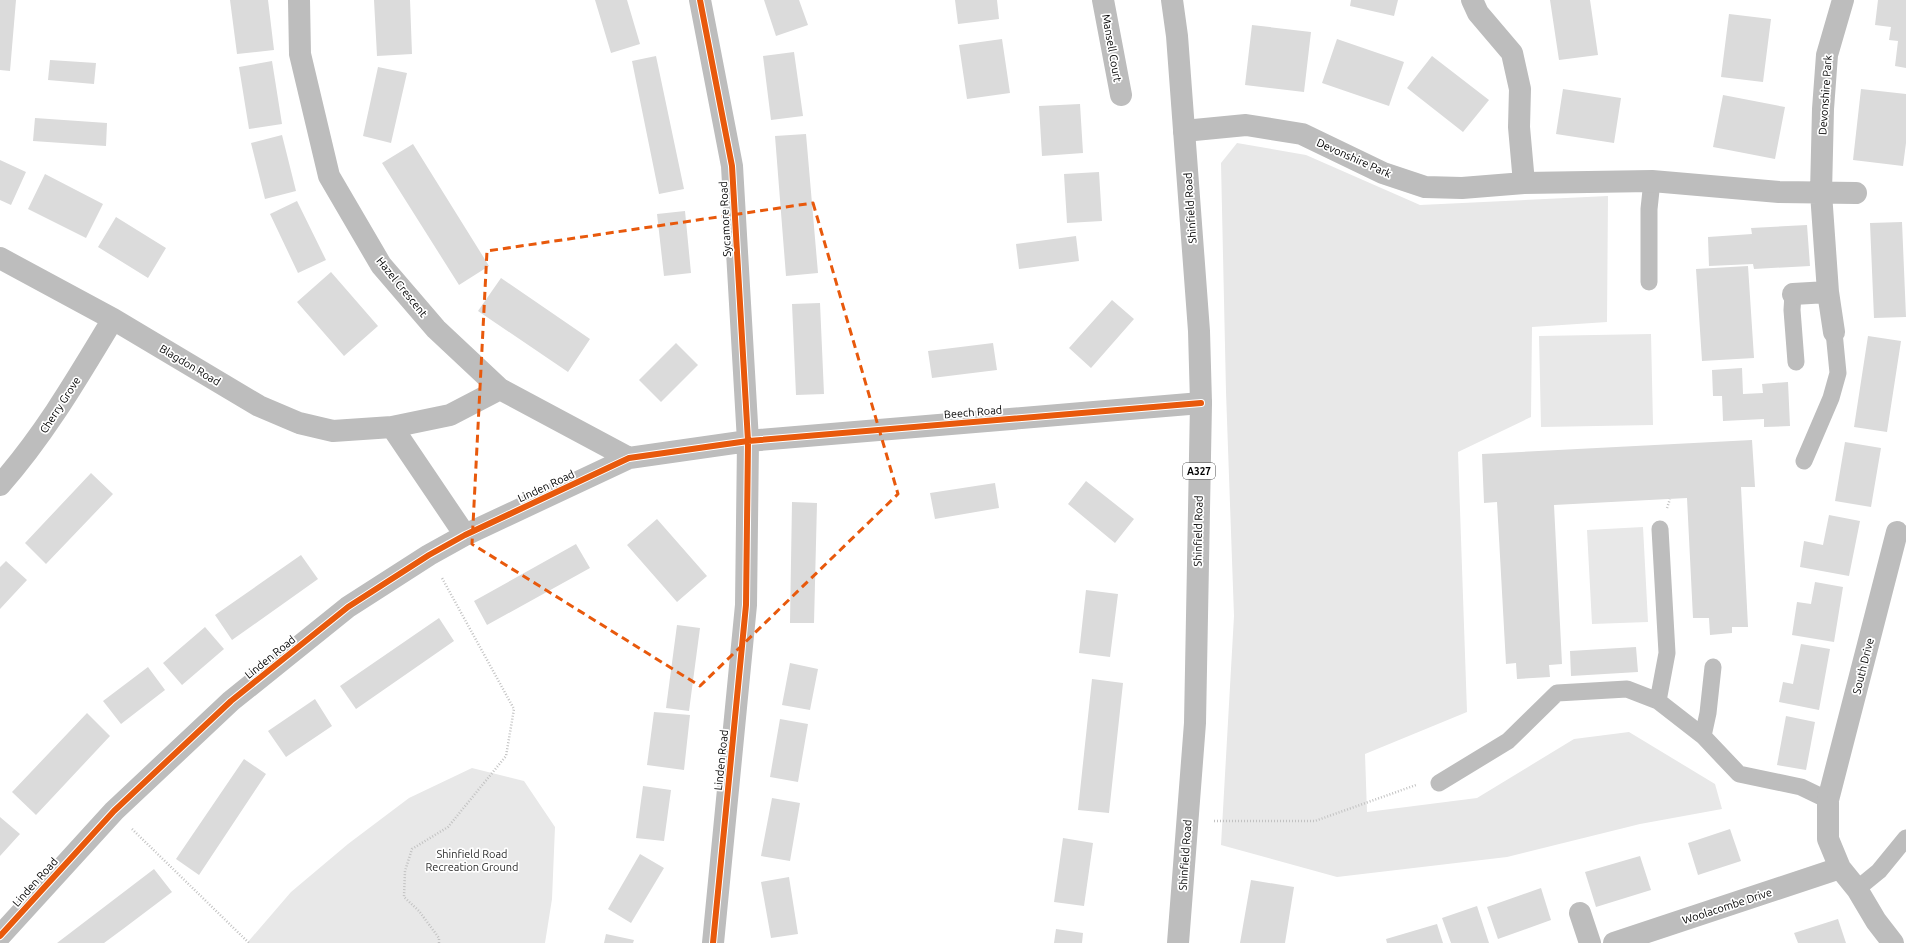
<svg xmlns="http://www.w3.org/2000/svg" width="1906" height="943" viewBox="0 0 1906 943" font-family="Ubuntu,sans-serif">
  <rect width="100%" height="100%" fill="#fff"/>
  <path fill="#e8e8e8" d="M 1237,143 L 1306,155 L 1420,205 L 1608,196 L 1607,322 L 1532,327 L 1531,417 L 1458,452 L 1467,712 L 1365,754 L 1367,812 L 1477,798 L 1574,739 L 1629,732 L 1715,784 L 1722,809 L 1640,824 L 1507,857 L 1337,877 L 1221,845 L 1234,616 L 1226,392 L 1221,163 Z
    M 1651,334 L 1653,425 L 1541,427 L 1539,336 Z
    M 1643,527 L 1648,622 L 1592,624 L 1587,530 Z
    M 472,768 L 524,781 L 555,827 L 552,899 L 545,943 L 247,943 L 291,892 L 348,844 L 409,798 Z"/>
  <path fill="#dbdbdb" d="M 0,0 L 16,0 L 10,71 L 0,70 Z
    M 230,0 L 268,0 L 274,50 L 237,54 Z
    M 374,0 L 410,0 L 412,54 L 377,56 Z
    M 595,0 L 627,0 L 640,44 L 611,53 Z
    M 764,0 L 799,0 L 808,25 L 776,36 Z
    M 955,0 L 997,0 L 999,19 L 958,24 Z
    M 1351,0 L 1398,0 L 1394,16 L 1350,6 Z
    M 1550,0 L 1590,0 L 1598,55 L 1559,60 Z
    M 1878,0 L 1906,0 L 1906,68 L 1895,66 L 1898,41 L 1889,40 L 1891,27 L 1875,25 Z
    M 1729,14 L 1771,19 L 1763,82 L 1721,77 Z
    M 1252,25 L 1311,32 L 1304,92 L 1245,85 Z
    M 1002,39 L 1010,93 L 967,99 L 959,45 Z
    M 1337,39 L 1404,62 L 1389,106 L 1322,83 Z
    M 794,52 L 803,116 L 771,120 L 763,56 Z
    M 656,56 L 684,189 L 659,194 L 632,61 Z
    M 1432,56 L 1489,100 L 1463,132 L 1407,88 Z
    M 50,60 L 96,63 L 94,84 L 48,80 Z
    M 272,61 L 282,124 L 249,129 L 239,67 Z
    M 378,67 L 407,73 L 391,143 L 363,136 Z
    M 1563,89 L 1621,98 L 1614,143 L 1556,134 Z
    M 1861,89 L 1906,94 L 1906,143 L 1903,166 L 1853,160 Z
    M 1723,95 L 1785,107 L 1775,159 L 1713,147 Z
    M 1080,104 L 1083,153 L 1042,156 L 1039,106 Z
    M 35,118 L 107,123 L 106,146 L 33,141 Z
    M 806,134 L 818,273 L 786,276 L 775,136 Z
    M 282,135 L 296,191 L 265,199 L 251,143 Z
    M 413,144 L 489,266 L 459,285 L 382,163 Z
    M 0,160 L 26,172 L 11,205 L 0,200 Z
    M 1099,172 L 1102,221 L 1067,223 L 1064,174 Z
    M 45,174 L 103,204 L 86,238 L 28,209 Z
    M 297,201 L 326,260 L 298,273 L 270,214 Z
    M 685,211 L 691,273 L 664,276 L 657,214 Z
    M 116,217 L 166,248 L 148,278 L 98,247 Z
    M 1902,222 L 1906,317 L 1874,318 L 1870,223 Z
    M 1807,225 L 1810,266 L 1754,269 L 1753,264 L 1709,266 L 1708,237 L 1752,234 L 1751,228 Z
    M 1076,236 L 1079,261 L 1019,269 L 1016,244 Z
    M 1748,266 L 1754,358 L 1702,361 L 1696,269 Z
    M 331,272 L 378,326 L 344,356 L 297,302 Z
    M 501,278 L 590,339 L 568,372 L 478,311 Z
    M 1112,300 L 1134,319 L 1091,368 L 1069,348 Z
    M 820,303 L 824,394 L 796,395 L 792,304 Z
    M 1868,336 L 1901,341 L 1887,432 L 1854,427 Z
    M 676,343 L 698,365 L 661,402 L 639,380 Z
    M 993,343 L 997,370 L 932,378 L 928,351 Z
    M 1742,368 L 1743,394 L 1763,393 L 1762,384 L 1788,382 L 1790,426 L 1764,427 L 1764,419 L 1723,421 L 1722,396 L 1713,396 L 1712,370 Z
    M 1752,440 L 1755,487 L 1741,487 L 1748,627 L 1732,627 L 1732,633 L 1710,635 L 1709,618 L 1693,618 L 1687,498 L 1554,505 L 1562,664 L 1549,665 L 1550,677 L 1517,679 L 1516,663 L 1506,664 L 1497,502 L 1484,503 L 1482,454 Z
    M 1845,442 L 1881,448 L 1871,507 L 1835,501 Z
    M 91,473 L 113,494 L 46,564 L 25,543 Z
    M 1086,481 L 1134,519 L 1115,543 L 1068,504 Z
    M 995,483 L 999,508 L 935,519 L 930,493 Z
    M 792,502 L 817,503 L 814,623 L 790,623 Z
    M 1829,515 L 1860,521 L 1849,576 L 1800,567 L 1804,541 L 1823,545 Z
    M 657,519 L 707,576 L 677,602 L 627,545 Z
    M 576,544 L 590,568 L 487,625 L 474,601 Z
    M 301,555 L 318,579 L 232,640 L 215,615 Z
    M 6,561 L 27,580 L 0,609 L 0,567 Z
    M 1815,582 L 1843,587 L 1834,642 L 1792,635 L 1797,602 L 1811,604 Z
    M 1086,590 L 1118,594 L 1110,657 L 1079,653 Z
    M 439,618 L 454,641 L 356,709 L 340,686 Z
    M 677,625 L 700,628 L 689,711 L 666,708 Z
    M 205,627 L 224,649 L 182,685 L 163,663 Z
    M 1801,644 L 1830,649 L 1819,710 L 1779,702 L 1783,682 L 1793,684 Z
    M 1636,647 L 1638,672 L 1571,676 L 1570,651 Z
    M 790,663 L 818,669 L 810,710 L 782,705 Z
    M 148,667 L 165,690 L 121,724 L 103,701 Z
    M 1092,679 L 1123,683 L 1109,813 L 1078,810 Z
    M 315,699 L 332,726 L 286,757 L 268,731 Z
    M 654,712 L 690,715 L 684,770 L 647,765 Z
    M 87,713 L 110,736 L 36,815 L 12,792 Z
    M 1786,716 L 1815,722 L 1806,770 L 1777,765 Z
    M 780,719 L 808,724 L 798,782 L 770,777 Z
    M 244,759 L 266,774 L 199,875 L 176,859 Z
    M 643,786 L 671,790 L 664,841 L 636,838 Z
    M 772,798 L 800,803 L 790,861 L 761,856 Z
    M 0,817 L 20,834 L 0,856 Z
    M 1730,829 L 1741,861 L 1698,875 L 1688,843 Z
    M 1063,838 L 1093,843 L 1084,906 L 1054,902 Z
    M 640,854 L 664,868 L 631,923 L 608,909 Z
    M 1640,856 L 1651,890 L 1596,907 L 1585,872 Z
    M 154,869 L 172,892 L 123,929 L 104,943 L 57,943 Z
    M 789,877 L 798,934 L 771,938 L 761,882 Z
    M 1251,880 L 1294,887 L 1285,943 L 1240,943 Z
    M 1541,888 L 1551,920 L 1498,939 L 1487,907 Z
    M 1477,906 L 1489,943 L 1451,943 L 1442,918 Z
    M 1838,919 L 1846,943 L 1798,943 L 1794,933 Z
    M 1437,924 L 1443,943 L 1387,943 L 1386,939 Z
    M 1056,929 L 1083,933 L 1082,943 L 1054,943 Z
    M 606,934 L 634,940 L 633,943 L 604,943 Z"/>
  <g fill="none" stroke-linecap="round" stroke-linejoin="round">
    <path stroke="#c2c2c2" stroke-width="2.5" stroke-dasharray="1 2" stroke-linecap="butt" d="M 1667,508 L 1670,499
      M 1214,821 L 1315,821 L 1416,785
      M 132,829 L 249,943
      M 439,943 L 439,938 L 419,911 L 404,897 L 405,871 L 412,849 L 448,827 L 506,756 L 514,709 L 442,578"/>
    <path stroke="#bdbdbd" stroke-width="17" d="M 1649,282 L 1649,209 L 1652,181
      M 1793,294 L 1792,310 L 1796,362
      M 1804,461 L 1831,398 L 1838,373 L 1834,332
      M 1658,701 L 1667,653 L 1660,529
      M 1703,736 L 1708,713 L 1713,667
      M 1439,783 L 1508,741 L 1557,693 L 1627,689 L 1658,701 L 1703,736 L 1739,774 L 1801,787 L 1828,800
      M 1857,889 L 1879,871 L 1906,838"/>
    <path stroke="#bdbdbd" stroke-width="22" d="M 299,0 L 300,54 L 329,176 L 381,265 L 436,329 L 500,389 L 629,458
      M 700,0 L 732,166 L 748,441 L 746,605 L 713,943
      M 1103,0 L 1121,95
      M 1472,0 L 1478,13 L 1512,53 L 1520,89 L 1519,127 L 1524,183
      M 1184,131 L 1246,125 L 1302,134 L 1383,173 L 1425,187 L 1462,188 L 1524,183 L 1652,181 L 1779,192 L 1856,193
      M 0,258 L 113,319 L 259,406 L 299,423 L 333,431 L 392,427 L 450,415 L 500,389
      M 1793,294 L 1828,292
      M 1834,332 L 1828,292 L 1821,193 L 1823,109 L 1827,55 L 1843,0
      M 392,427 L 465,535
      M 0,485 C 45,434 78,377 113,319
      M 1580,913 L 1590,943
      M 0,936 L 114,811 L 231,701 L 348,607 L 429,555 L 465,535 L 629,458 L 748,441 L 1201,403
      M 1614,943 L 1840,868
      M 1893,943 L 1876,921 L 1857,889 L 1840,868 L 1828,839 L 1828,800 L 1897,532"/>
    <path stroke="#bdbdbd" stroke-width="22" d="M 1172,0 L 1177,36 L 1199,331 L 1201,403 L 1195,723 L 1178,943"/>
    <g stroke="#fff" stroke-width="8">
      <path id="cycleway" d="M 700,0 L 732,166 L 748,441 L 746,605 L 713,943
        M 0,936 L 114,811 L 231,701 L 348,607 L 429,555 L 465,535 L 629,458 L 748,441 L 1201,403"/>
    </g>
    <use href="#cycleway" stroke="#e8590c" stroke-width="6"/>
  </g>
  <path fill="none" stroke="#e8590c" stroke-width="3" stroke-dasharray="8 5" stroke-linejoin="round" d="M 813,203 L 898,494 L 700,686 L 472,544 L 487,251 Z"/>
  <g text-anchor="middle" dominant-baseline="central" stroke-width="3.5" stroke-linejoin="round" paint-order="stroke">
    <rect fill="#fff" stroke="#4c4c4c" stroke-width="1" x="1183" y="463" width="32" height="16" rx="3"/>
    <g font-size="10" font-weight="bold" fill="#000">
      <text x="1199" y="471">A327</text>
    </g>
    <g font-size="11" fill="#000" stroke="#fff">
      <text transform="translate(1112 48) rotate(80)">Mansell Court</text>
      <text transform="translate(1825 95) rotate(-86)">Devonshire Park</text>
      <text transform="translate(1354 158) rotate(24)">Devonshire Park</text>
      <text transform="translate(1190 208) rotate(-94)">Shinfield Road</text>
      <text transform="translate(725 219) rotate(-93)">Sycamore Road</text>
      <text transform="translate(402 287) rotate(51)">Hazel Crescent</text>
      <text transform="translate(190 365) rotate(31)">Blagdon Road</text>
      <text transform="translate(60 405) rotate(-57)">Cherry Grove</text>
      <text transform="translate(973 412) rotate(-5)">Beech Road</text>
      <text transform="translate(546 486) rotate(-25)">Linden Road</text>
      <text transform="translate(1198 531) rotate(-89)">Shinfield Road</text>
      <text transform="translate(270 657) rotate(-39)">Linden Road</text>
      <text transform="translate(1863 666) rotate(-76)">South Drive</text>
      <text transform="translate(721 760) rotate(-84)">Linden Road</text>
      <text transform="translate(1185 855) rotate(-86)">Shinfield Road</text>
      <text transform="translate(35 882) rotate(-48)">Linden Road</text>
      <text transform="translate(1727 906) rotate(-18)">Woolacombe Drive</text>
    </g>
    <g font-size="11" fill="#2c2c2c" stroke="#fff">
      <text x="472" y="854">Shinfield Road<tspan x="472" dy="13">Recreation Ground</tspan></text>
    </g>
  </g>
</svg>
